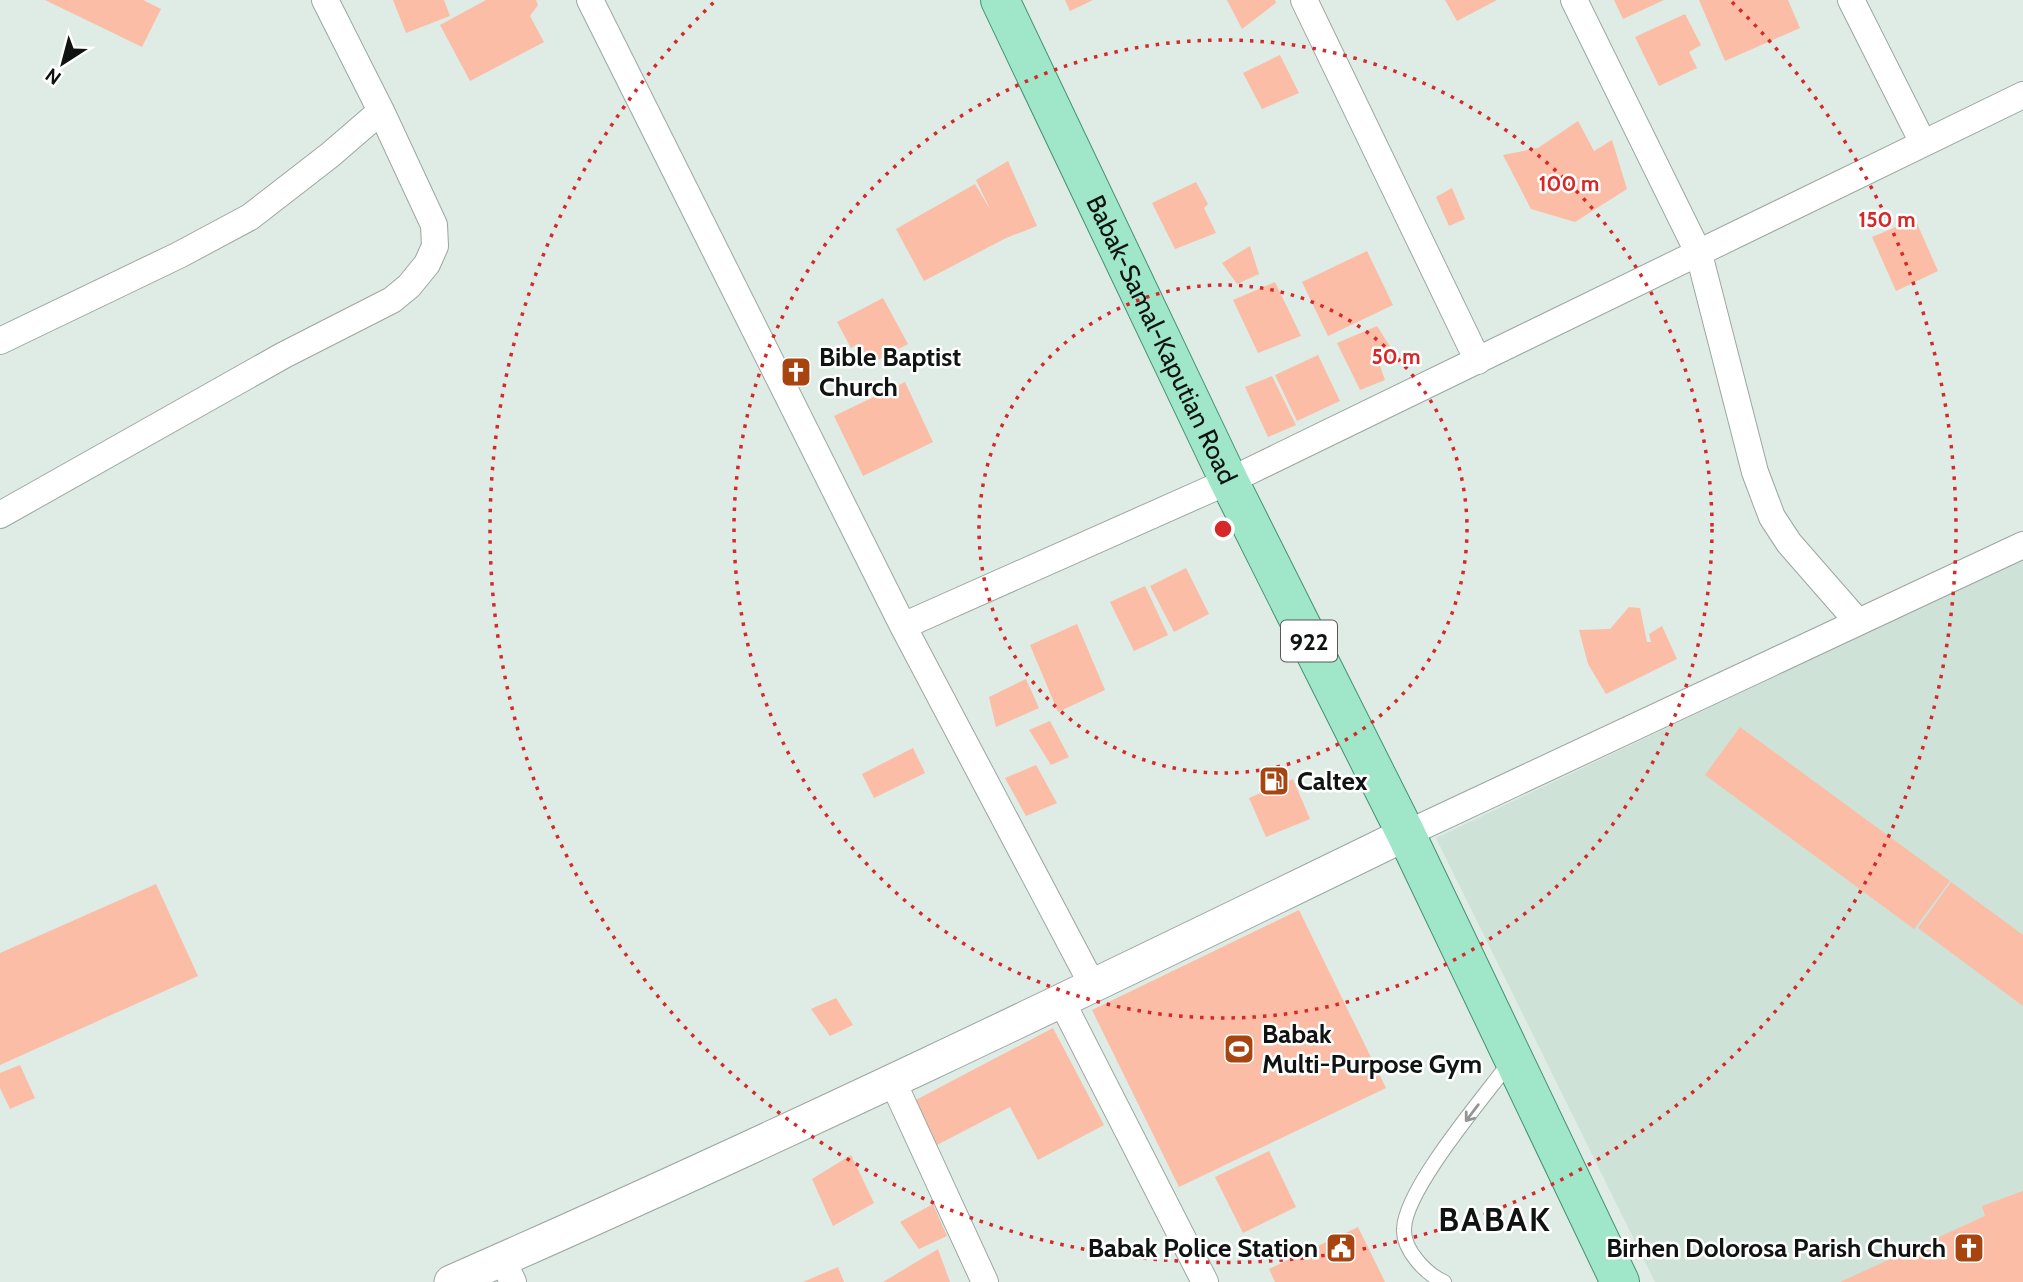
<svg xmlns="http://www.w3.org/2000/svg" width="2023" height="1282" viewBox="0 0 2023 1282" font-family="Cabin,sans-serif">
  <rect width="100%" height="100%" fill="#dfebe5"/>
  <path fill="#cee2d7" d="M 2023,558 L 2023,1282 L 1655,1282 L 1436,838 Z"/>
  <path fill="#fbbda5" d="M 45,0 L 143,0 L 161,9 L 142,47 Z
    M 393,0 L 444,0 L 450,16 L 406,33 Z
    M 486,0 L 536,0 L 538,5 L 530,16 L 544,42 L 470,81 L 440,25 Z
    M 1065,0 L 1093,0 L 1070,11 Z
    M 1227,0 L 1275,0 L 1276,3 L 1242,29 Z
    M 1445,0 L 1497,0 L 1457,21 Z
    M 1614,0 L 1664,0 L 1623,19 Z
    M 1699,0 L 1788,0 L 1800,28 L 1725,61 Z
    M 1685,14 L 1701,45 L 1689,52 L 1697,68 L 1659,86 L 1635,37 Z
    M 1280,55 L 1299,93 L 1262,109 L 1243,73 Z
    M 1578,121 L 1594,151 L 1612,140 L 1627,189 L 1575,222 L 1531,209 L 1503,155 L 1538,148 Z
    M 1008,161 L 1037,226 L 1006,238 L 924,281 L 896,229 L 975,184 L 991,211 L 976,180 Z
    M 1196,182 L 1208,204 L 1204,208 L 1216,233 L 1175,249 L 1152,203 Z
    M 1452,188 L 1465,219 L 1449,226 L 1436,197 Z
    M 1915,219 L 1938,271 L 1896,291 L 1872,237 Z
    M 1250,246 L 1259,274 L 1237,284 L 1222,263 Z
    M 1367,251 L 1393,305 L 1328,336 L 1302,282 Z
    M 1275,282 L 1301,336 L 1258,353 L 1233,300 Z
    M 883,298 L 908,344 L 870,364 L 859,344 L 851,348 L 837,322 Z
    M 1377,326 L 1398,359 L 1379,363 L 1385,380 L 1360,390 L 1337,343 Z
    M 1318,355 L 1340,401 L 1297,421 L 1275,375 Z
    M 1272,376 L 1296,425 L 1268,437 L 1245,387 Z
    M 905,382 L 933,442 L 863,476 L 834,416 Z
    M 1186,568 L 1209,614 L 1174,632 L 1150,586 Z
    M 1145,586 L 1168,635 L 1134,651 L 1110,602 Z
    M 1629,607 L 1640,608 L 1647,642 L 1651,642 L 1649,634 L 1662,626 L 1677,659 L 1606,694 L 1588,664 L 1579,630 L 1610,629 Z
    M 1077,624 L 1105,690 L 1058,712 L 1030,645 Z
    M 1026,679 L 1039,708 L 996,727 L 989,697 Z
    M 1050,721 L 1069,757 L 1051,765 L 1029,730 Z
    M 1740,727 L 1950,881 L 1914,929 L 1705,775 Z
    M 913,748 L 925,773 L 874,798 L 862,774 Z
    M 1036,765 L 1057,803 L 1026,816 L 1005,778 Z
    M 1293,779 L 1310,819 L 1266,837 L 1249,798 Z
    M 1951,882 L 2023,935 L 2023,1006 L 1918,928 Z
    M 156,884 L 198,976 L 0,1065 L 0,953 Z
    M 1299,910 L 1386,1088 L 1179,1187 L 1092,1010 Z
    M 836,998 L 853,1025 L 830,1036 L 811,1009 Z
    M 1053,1028 L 1104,1125 L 1038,1160 L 1010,1107 L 933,1147 L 910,1103 Z
    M 20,1065 L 35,1098 L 10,1109 L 0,1088 L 0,1073 Z
    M 1269,1151 L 1296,1207 L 1243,1233 L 1215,1177 Z
    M 851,1155 L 874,1203 L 833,1226 L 812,1179 Z
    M 2023,1191 L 2023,1282 L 1840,1282 L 1985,1216 L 1982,1206 Z
    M 933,1204 L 947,1236 L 919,1249 L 900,1222 Z
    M 1358,1227 L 1385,1282 L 1275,1282 L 1269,1269 Z
    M 938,1249 L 950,1282 L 883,1282 Z
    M 838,1267 L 844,1282 L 803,1282 Z"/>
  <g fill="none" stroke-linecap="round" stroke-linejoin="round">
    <g stroke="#9ca7a1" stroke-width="16">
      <path id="service" d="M 1444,1282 C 1426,1274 1403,1250 1404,1229 C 1405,1189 1484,1097 1510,1062"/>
    </g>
    <g stroke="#9ca7a1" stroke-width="28">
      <path id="minor" d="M 590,0 L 903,626 L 1093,986
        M 1304,0 L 1478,361
        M 1574,0 L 1699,254 L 1755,472 L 1772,517 L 1789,543 L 1858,622
        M 1851,0 L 1923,143
        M 0,341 L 179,255 L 250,217 L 330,155 L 381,111
        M 0,515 L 284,355 L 392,300 L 409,286 L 427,264 L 435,246 L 434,225 L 381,111 L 325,0
        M 903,626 L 1229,481 L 2023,95
        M 1406,834 L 2023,545
        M 1062,1002 L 1205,1282
        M 893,1082 L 985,1282
        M 502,1259 L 513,1282"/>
    </g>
    <g stroke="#9ca7a1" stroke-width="35">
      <path id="tertiary" d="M 451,1282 C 773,1141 1090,988 1406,834"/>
    </g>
    <g stroke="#449171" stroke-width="40">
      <g id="primary">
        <path id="s1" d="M 1000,0 L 1229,481 L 1406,834 L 1620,1282"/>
      </g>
    </g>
    <use href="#service" stroke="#fff" stroke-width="14"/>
    <use href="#minor" stroke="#fff" stroke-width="26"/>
    <use href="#tertiary" stroke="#fff" stroke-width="33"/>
    <use href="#primary" stroke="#a0e6c8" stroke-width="38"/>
  </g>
  <defs><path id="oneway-shaft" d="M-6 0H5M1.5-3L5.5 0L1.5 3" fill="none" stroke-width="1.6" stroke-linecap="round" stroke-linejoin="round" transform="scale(1.75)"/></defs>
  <use stroke="#939594" href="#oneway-shaft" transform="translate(1472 1113) rotate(127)"/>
  <g fill="none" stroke="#d62828" stroke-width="3.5" stroke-dasharray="3.5 7">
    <circle cx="1223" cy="529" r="244"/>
    <circle cx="1223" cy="529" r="489"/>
    <path d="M1732 2A733 733 0 1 1 714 2"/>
  </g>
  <defs>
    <g id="church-square" transform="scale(1.575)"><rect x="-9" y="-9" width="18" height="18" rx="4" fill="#a84410" stroke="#fff"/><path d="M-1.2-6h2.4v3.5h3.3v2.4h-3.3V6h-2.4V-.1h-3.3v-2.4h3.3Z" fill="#fff"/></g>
    <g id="fuel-square" transform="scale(1.575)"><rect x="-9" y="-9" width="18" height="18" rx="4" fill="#a84410" stroke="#fff"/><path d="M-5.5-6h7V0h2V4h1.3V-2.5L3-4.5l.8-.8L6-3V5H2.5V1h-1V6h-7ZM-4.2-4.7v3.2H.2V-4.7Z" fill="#fff"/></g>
    <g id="stadium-square" transform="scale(1.575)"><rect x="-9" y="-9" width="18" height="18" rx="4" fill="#a84410" stroke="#fff"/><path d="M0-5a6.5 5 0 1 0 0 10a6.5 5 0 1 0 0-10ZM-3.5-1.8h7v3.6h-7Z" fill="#fff"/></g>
    <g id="civic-square" transform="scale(1.575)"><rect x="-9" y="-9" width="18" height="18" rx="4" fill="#a84410" stroke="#fff"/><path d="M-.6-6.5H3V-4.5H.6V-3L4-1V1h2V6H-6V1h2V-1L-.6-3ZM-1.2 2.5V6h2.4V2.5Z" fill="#fff"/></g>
  </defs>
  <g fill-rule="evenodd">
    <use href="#church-square" x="796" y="372"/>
    <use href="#fuel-square" x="1274" y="781"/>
    <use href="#stadium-square" x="1239" y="1049"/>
    <use href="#civic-square" x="1341" y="1248"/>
    <use href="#church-square" x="1969" y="1248"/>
  </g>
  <g text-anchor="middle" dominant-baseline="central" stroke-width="5" stroke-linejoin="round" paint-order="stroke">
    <rect fill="#fff" stroke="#575a58" stroke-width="2" x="1281" y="620.5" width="56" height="41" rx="5"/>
    <g font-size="24" font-weight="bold" fill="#0f1311">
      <text x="1309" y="641">922</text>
    </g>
    <g font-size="26" fill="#0f1311" stroke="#fff">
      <text stroke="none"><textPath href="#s1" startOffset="376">Babak-Samal-Kaputian Road</textPath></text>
    </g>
    <g font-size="26" font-weight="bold" fill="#0f1311" stroke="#fff" text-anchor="start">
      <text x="819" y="357">Bible Baptist<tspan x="819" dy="30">Church</tspan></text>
      <text x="1297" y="781">Caltex</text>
      <text x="1262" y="1034">Babak<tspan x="1262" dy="30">Multi-Purpose Gym</tspan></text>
      <text x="1318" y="1248" text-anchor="end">Babak Police Station</text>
      <text x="1946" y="1248" text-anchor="end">Birhen Dolorosa Parish Church</text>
    </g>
    <g font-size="33" font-weight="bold" letter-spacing="2" fill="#0f1311" stroke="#fff">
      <text x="1495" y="1219">BABAK</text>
    </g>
  </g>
  <circle cx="1223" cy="529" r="10" fill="#d62828" stroke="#fff" stroke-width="3.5"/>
  <g font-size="21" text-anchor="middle" font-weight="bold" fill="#d62828" stroke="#fff" stroke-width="5" stroke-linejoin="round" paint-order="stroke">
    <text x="1569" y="191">100 m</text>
    <text x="1887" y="227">150 m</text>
    <text x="1396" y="364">50 m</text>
  </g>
  <g transform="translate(63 63) rotate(216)" stroke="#ffffff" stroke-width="5" paint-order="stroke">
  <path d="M0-5L12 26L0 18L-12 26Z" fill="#0f1311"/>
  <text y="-10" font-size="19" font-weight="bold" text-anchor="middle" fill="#0f1311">N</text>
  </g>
</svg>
